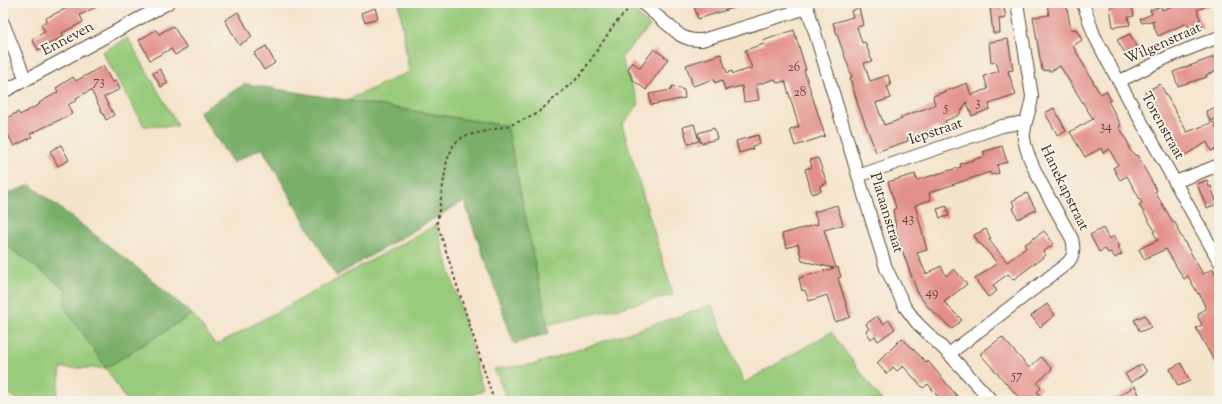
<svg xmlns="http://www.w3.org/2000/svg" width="1222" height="404" viewBox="0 0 1222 404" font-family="'Sorts Mill Goudy',serif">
  <rect width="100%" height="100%" fill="#f7f3e8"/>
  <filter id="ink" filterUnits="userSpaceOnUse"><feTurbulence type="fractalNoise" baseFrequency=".025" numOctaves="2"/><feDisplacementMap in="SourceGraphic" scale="8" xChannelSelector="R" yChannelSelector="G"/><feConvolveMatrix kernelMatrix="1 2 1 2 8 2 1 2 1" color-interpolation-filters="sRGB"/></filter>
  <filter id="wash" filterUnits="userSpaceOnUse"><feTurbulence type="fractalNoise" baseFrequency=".012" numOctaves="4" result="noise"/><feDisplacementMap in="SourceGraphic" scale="16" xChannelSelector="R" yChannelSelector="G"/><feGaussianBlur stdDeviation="0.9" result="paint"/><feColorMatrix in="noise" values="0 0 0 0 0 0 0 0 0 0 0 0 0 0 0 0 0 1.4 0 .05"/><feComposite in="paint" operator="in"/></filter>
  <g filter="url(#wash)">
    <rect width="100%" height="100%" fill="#f5e4cc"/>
    <path fill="#99cb7b" stroke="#6a7a4c" d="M 399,3 L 572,3 L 573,8 L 624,3 L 650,26 L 621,58 L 639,104 L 622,125 L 673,295 L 547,325 L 507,126 L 347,100 L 409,72 Z
      M 128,38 L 178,126 L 144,126 L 102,52 Z
      M 436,225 L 484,390 L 456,401 L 127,401 L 106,368 L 61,368 L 56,401 L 18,401 L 3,388 L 3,243 L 66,289 L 106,368 L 192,314 L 216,345 Z
      M 712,305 L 744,383 L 831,332 L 882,401 L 508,401 L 494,369 L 535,364 Z"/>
    <path fill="#7aaf6b" stroke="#5a6c44" d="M 245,84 L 507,126 L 549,333 L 514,344 L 464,201 L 336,276 L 262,148 L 233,163 L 199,112 Z
      M 30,185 L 140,270 L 192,314 L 106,368 L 65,308 L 66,289 L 3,243 L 3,196 Z"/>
    <g id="blocks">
      <path fill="#e38f8a" d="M 65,3 L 104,3 L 80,15 L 83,22 L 62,33 L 64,36 L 38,50 L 32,39 L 45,32 L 41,24 L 47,21 L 46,18 L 67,8 Z
        M 693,3 L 743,3 L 743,5 L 698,19 Z
        M 1054,3 L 1066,3 L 1071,30 L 1076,29 L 1082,40 L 1073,46 L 1100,94 L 1106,91 L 1111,100 L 1108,101 L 1121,125 L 1119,126 L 1129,145 L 1129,149 L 1136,156 L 1137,155 L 1157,191 L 1155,192 L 1173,222 L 1174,221 L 1178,228 L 1177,229 L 1203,274 L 1213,269 L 1219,281 L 1219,370 L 1196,328 L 1202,325 L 1198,317 L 1199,313 L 1206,309 L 1199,293 L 1198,294 L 1188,276 L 1184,279 L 1166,249 L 1144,259 L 1139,249 L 1158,240 L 1153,232 L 1155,231 L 1139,205 L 1142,203 L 1127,176 L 1120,180 L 1113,168 L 1118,165 L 1109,149 L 1103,153 L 1101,148 L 1085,157 L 1070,132 L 1093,119 L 1060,66 L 1051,71 L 1042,70 L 1033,17 L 1049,15 L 1047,4 Z
        M 1181,3 L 1214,3 L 1197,10 L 1203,28 L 1193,32 L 1190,26 L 1188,26 L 1187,23 L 1158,36 L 1152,22 L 1155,20 L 1142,23 L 1140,19 L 1152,14 L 1150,10 L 1161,6 L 1162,10 Z
        M 1126,4 L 1127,7 L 1132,6 L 1134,16 L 1128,17 L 1130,25 L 1113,27 L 1110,7 Z
        M 998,6 L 998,9 L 1004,8 L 1006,18 L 999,19 L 1000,33 L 993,33 L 990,7 Z
        M 375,8 L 378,18 L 365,22 L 361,13 Z
        M 859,8 L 863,25 L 857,27 L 862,43 L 865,42 L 872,61 L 864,63 L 870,81 L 888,75 L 891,85 L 887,87 L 891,98 L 876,103 L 884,125 L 902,119 L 901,117 L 935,105 L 933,96 L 967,83 L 971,95 L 988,89 L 984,76 L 999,71 L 996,62 L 991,63 L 989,42 L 1008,39 L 1013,70 L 1008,71 L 1016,95 L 989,104 L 990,109 L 972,116 L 967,102 L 959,115 L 945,121 L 949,132 L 941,135 L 938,127 L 907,138 L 908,141 L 876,152 L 859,108 L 850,78 L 852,77 L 833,23 L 853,17 L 851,11 Z
        M 238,12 L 252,37 L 239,45 L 225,20 Z
        M 173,26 L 187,48 L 175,55 L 171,49 L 150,60 L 139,40 L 156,30 L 159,34 Z
        M 794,30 L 806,70 L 804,70 L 825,136 L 795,146 L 790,130 L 799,127 L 785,81 L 777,83 L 775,79 L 756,85 L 759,100 L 744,102 L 742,86 L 725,90 L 722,80 L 715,83 L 714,79 L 693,86 L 686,65 L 721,54 L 727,73 L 732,71 L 733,74 L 752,68 L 745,50 L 764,44 L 763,41 L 768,39 Z
        M 1130,34 L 1140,52 L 1128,58 L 1117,40 Z
        M 266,46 L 275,63 L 264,70 L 254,53 Z
        M 654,49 L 668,59 L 646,90 L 632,79 L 628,69 L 632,62 L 640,68 Z
        M 1219,55 L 1219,70 L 1206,75 L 1207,77 L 1178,86 L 1173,72 Z
        M 103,66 L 112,82 L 115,81 L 120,89 L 104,97 L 114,115 L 106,120 L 91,90 L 76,98 L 77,100 L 68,105 L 72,114 L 30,134 L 32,137 L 14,146 L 3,125 L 3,120 L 18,112 L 20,115 L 40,104 L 39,103 L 58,92 L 56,88 L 73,77 L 76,81 Z
        M 160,69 L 168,83 L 161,87 L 153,73 Z
        M 1160,84 L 1187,132 L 1214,122 L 1219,135 L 1219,148 L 1211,151 L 1207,142 L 1182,157 L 1145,92 Z
        M 672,86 L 684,90 L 685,98 L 651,105 L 649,94 L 671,90 Z
        M 1054,108 L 1066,131 L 1058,136 L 1045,113 Z
        M 1214,108 L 1218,118 L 1210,121 L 1206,111 Z
        M 694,124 L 699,141 L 688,144 L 683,127 Z
        M 714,128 L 717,139 L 701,143 L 698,133 Z
        M 758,135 L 760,144 L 752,146 L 753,149 L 739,153 L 736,141 Z
        M 61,145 L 69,160 L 58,166 L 50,151 Z
        M 1002,146 L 1007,162 L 997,165 L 999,173 L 991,175 L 990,172 L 931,192 L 929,193 L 931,200 L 915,205 L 927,250 L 917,253 L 926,274 L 941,266 L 946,276 L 954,269 L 967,284 L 944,302 L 962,320 L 952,329 L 928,307 L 918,294 L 898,239 L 893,210 L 896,208 L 888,182 L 915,174 L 917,180 L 961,167 L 960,164 L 985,156 L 983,152 Z
        M 818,158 L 827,183 L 820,186 L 821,191 L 812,194 L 805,169 L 812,167 L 810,160 Z
        M 1207,180 L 1209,187 L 1211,186 L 1217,204 L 1207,208 L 1197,184 Z
        M 1027,193 L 1036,210 L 1018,219 L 1013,208 L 1015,207 L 1012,201 Z
        M 837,205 L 843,225 L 824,230 L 836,268 L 838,267 L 841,277 L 838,278 L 850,317 L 835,322 L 827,295 L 809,301 L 805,290 L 802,291 L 799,278 L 834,268 L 802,261 L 798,244 L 787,248 L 782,234 L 818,224 L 814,212 Z
        M 947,206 L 949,216 L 940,218 L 937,209 Z
        M 1103,228 L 1109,239 L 1114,236 L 1120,247 L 1118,248 L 1122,254 L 1115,258 L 1111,252 L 1108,253 L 1105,249 L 1099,252 L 1090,235 Z
        M 986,229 L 991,239 L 989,240 L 1007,262 L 1026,248 L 1024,245 L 1044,231 L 1054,244 L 1043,252 L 1046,255 L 1013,280 L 1008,274 L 993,285 L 997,291 L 988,297 L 975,279 L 997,263 L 981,244 L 979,244 L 974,235 Z
        M 1047,304 L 1055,315 L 1040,327 L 1031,316 Z
        M 1145,315 L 1151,327 L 1140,332 L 1134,320 Z
        M 877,316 L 883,324 L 889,320 L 895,329 L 878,341 L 875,336 L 871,339 L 866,331 L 869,329 L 866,324 Z
        M 1002,337 L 1029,368 L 1041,357 L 1052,369 L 1037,383 L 1041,388 L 1037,392 L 1045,401 L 1022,401 L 980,354 Z
        M 902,338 L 926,362 L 928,361 L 961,401 L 941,401 L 928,384 L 923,388 L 903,366 L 897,371 L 893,367 L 887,374 L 877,363 Z
        M 1181,363 L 1190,381 L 1178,386 L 1170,369 Z
        M 1142,364 L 1147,372 L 1131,383 L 1125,374 Z
        M 1135,386 L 1142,401 L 1110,401 Z"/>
    </g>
  </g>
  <g filter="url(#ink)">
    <use href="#blocks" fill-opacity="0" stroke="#574638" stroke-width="1"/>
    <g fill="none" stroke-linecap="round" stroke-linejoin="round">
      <g stroke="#574638" stroke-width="14">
        <path id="minor" d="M 642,3 L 680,35 C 688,40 693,40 702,40 L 807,8
          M 806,3 L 886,268 L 905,307 L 917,323 L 949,354 L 992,401
          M 1083,3 L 1094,35 L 1108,62 L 1219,261
          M 3,23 L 26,80
          M 1120,81 L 1168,57 L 1219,37
          M 3,92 L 168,3
          M 858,176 L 1002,126 L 1025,122
          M 1175,182 L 1219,165
          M 949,354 L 1065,265 C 1074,258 1075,250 1072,239 C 1059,214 1027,164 1024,138 C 1023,124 1031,111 1032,96 L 1017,3"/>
      </g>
      <path stroke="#574638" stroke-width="2" stroke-dasharray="3 3" stroke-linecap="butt" d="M 494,401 L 437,223 L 447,160 L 454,144 L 464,136 L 508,126 L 535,115 L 580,76 L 614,25 L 632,5"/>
      <use href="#minor" stroke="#fff" stroke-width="12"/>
    </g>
  </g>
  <g text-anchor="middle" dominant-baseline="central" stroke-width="4" stroke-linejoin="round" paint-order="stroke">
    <g font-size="13" fill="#654339">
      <text x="794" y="68">26</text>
      <text x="99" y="82">73</text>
      <text x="800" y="93">28</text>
      <text x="978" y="103">3</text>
      <text x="946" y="108">5</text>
      <text x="1106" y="127">34</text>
      <text x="908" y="219">43</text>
      <text x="932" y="293">49</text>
      <text x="1017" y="376">57</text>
    </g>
    <g font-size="15" fill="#3b2a1e" stroke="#f7f3e8">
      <text transform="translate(68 39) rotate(-28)">Enneven</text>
      <text transform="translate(1163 44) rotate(-24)">Wilgenstraat</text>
      <text transform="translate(1162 126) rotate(61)">Torenstraat</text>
      <text transform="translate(936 132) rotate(-19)">Iepstraat</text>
      <text transform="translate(1064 188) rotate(64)">Hanekapstraat</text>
      <text transform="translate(886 213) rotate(73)">Plataanstraat</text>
    </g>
  </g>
  <rect width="1222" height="404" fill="none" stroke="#f7f3e8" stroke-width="16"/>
</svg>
